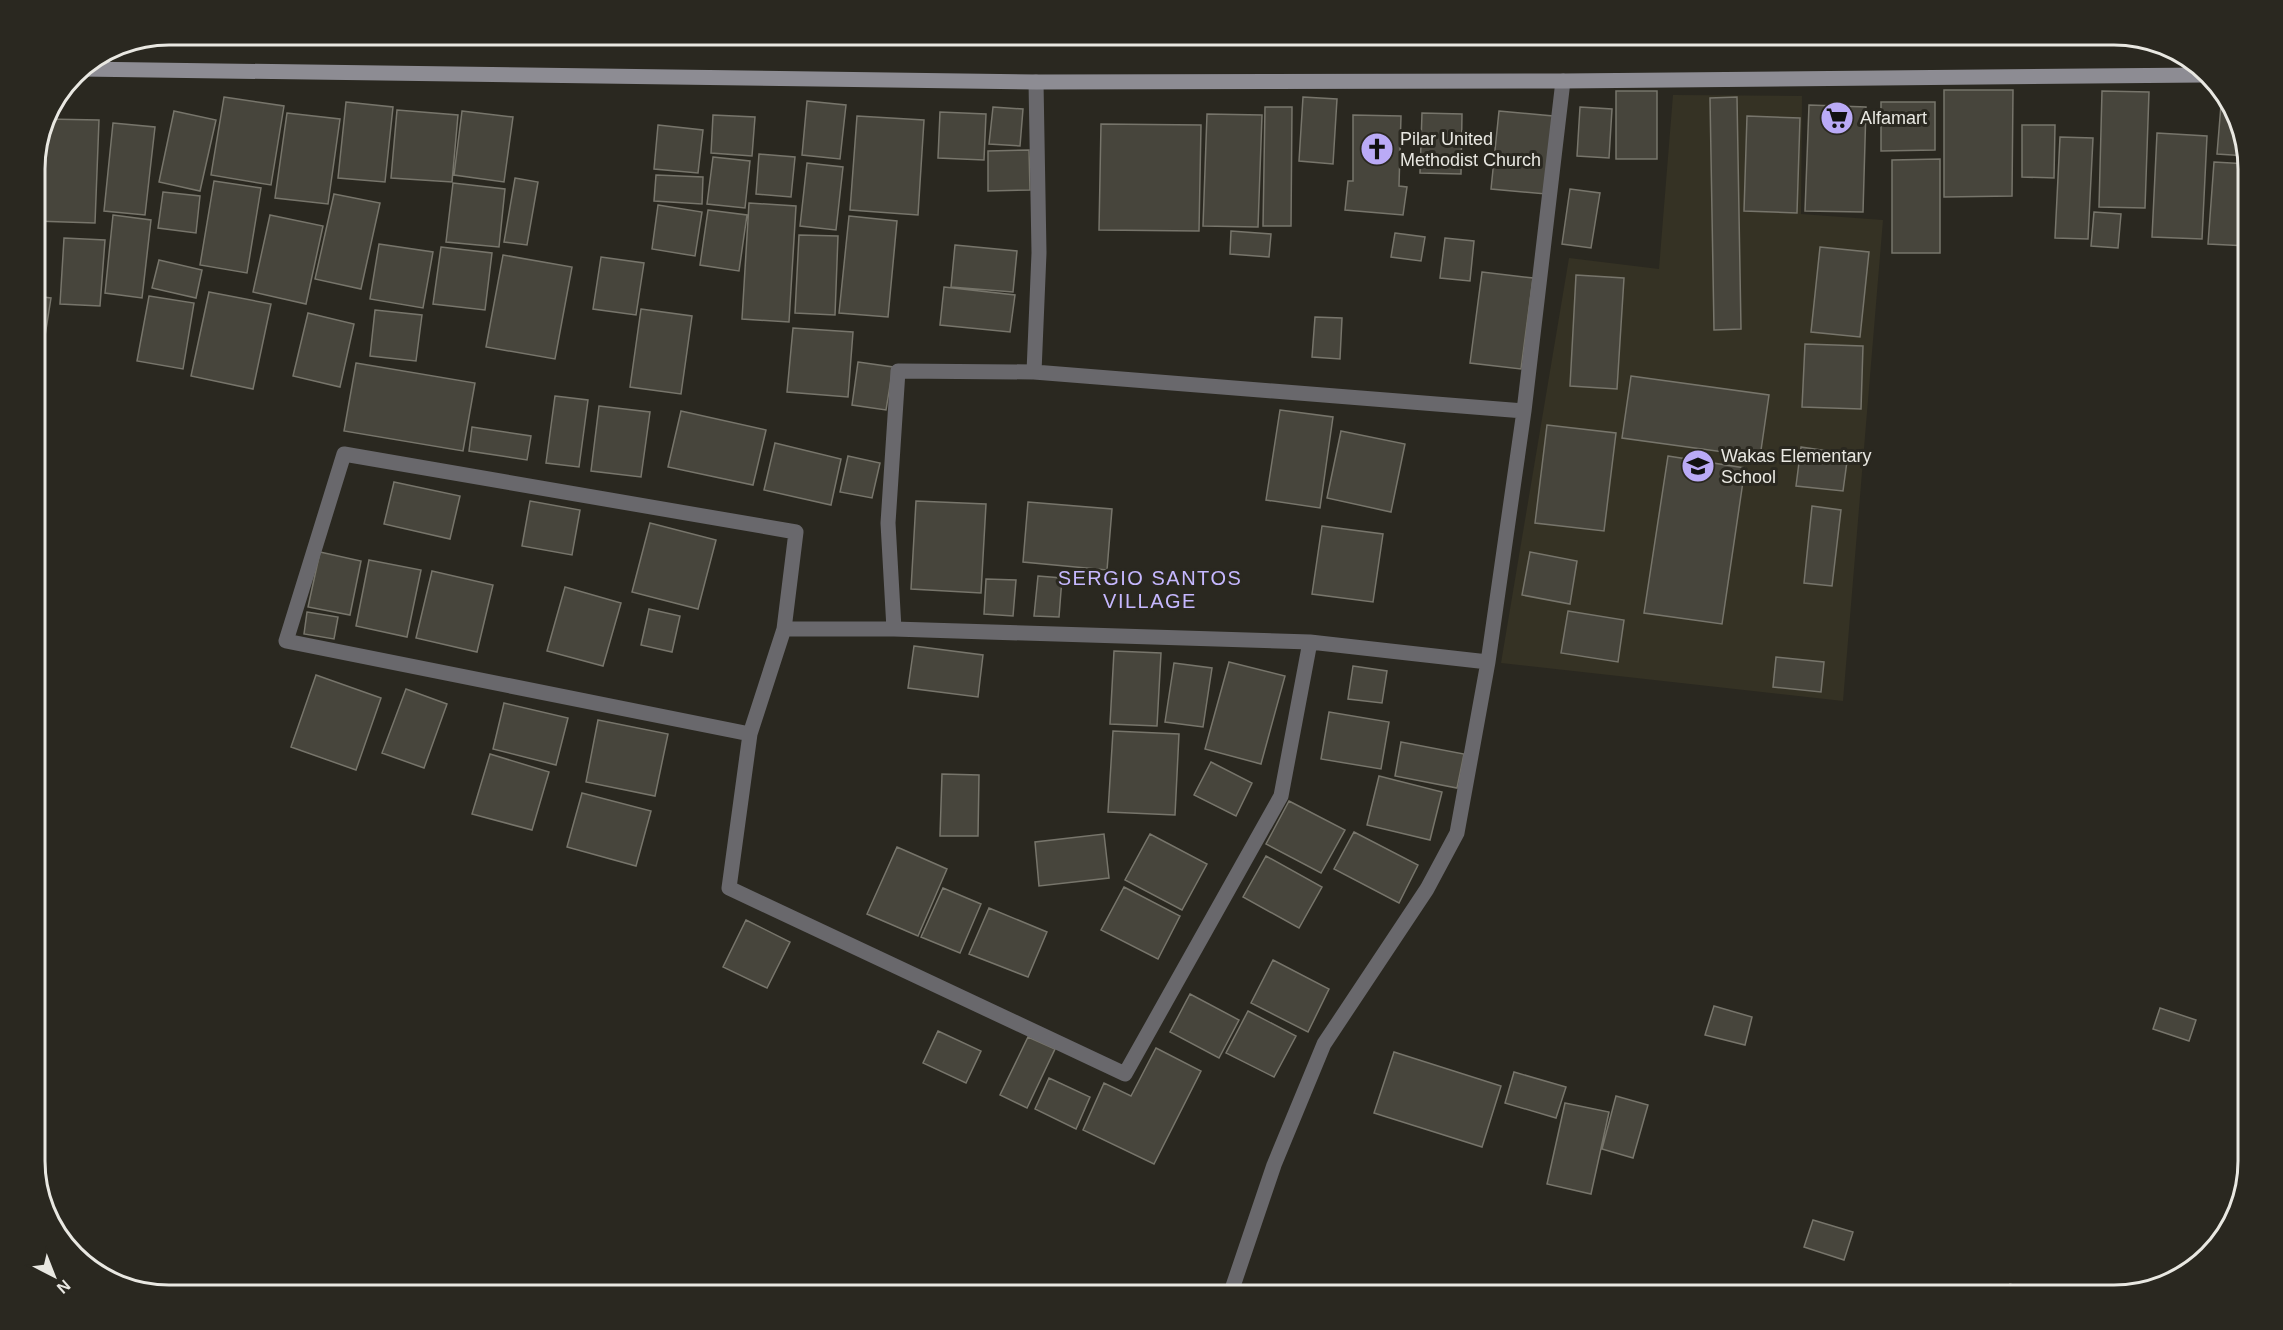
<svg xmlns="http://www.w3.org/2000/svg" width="2283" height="1330" viewBox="0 0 2283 1330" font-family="Arial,sans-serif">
  <rect width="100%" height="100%" fill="#2a2820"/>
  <path fill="#353224" d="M 1673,95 L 1802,96 L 1801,214 L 1883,220 L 1843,701 L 1501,663 L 1569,258 L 1659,269 Z"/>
  <path fill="#47453c" stroke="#77756b" stroke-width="1.5" d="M 253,34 L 278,34 L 278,42 L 253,42 Z
    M 296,34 L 345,34 L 345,39 L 296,37 Z
    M 721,34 L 771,34 L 771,42 L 721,41 Z
    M 783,34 L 844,34 L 843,41 L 783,39 Z
    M 1252,34 L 1280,34 L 1279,37 Z
    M 1386,34 L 1443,34 L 1443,38 L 1387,39 Z
    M 1944,90 L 2013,90 L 2012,196 L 1944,197 Z
    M 1616,91 L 1657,91 L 1657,159 L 1616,159 Z
    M 2102,91 L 2149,92 L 2145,208 L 2099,207 Z
    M 2222,93 L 2230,101 L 2247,156 L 2217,154 Z
    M 224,97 L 284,106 L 271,185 L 211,175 Z
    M 1303,97 L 1337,99 L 1333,164 L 1299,161 Z
    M 1737,97 L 1741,329 L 1714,330 L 1710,98 Z
    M 807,101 L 846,105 L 840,159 L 802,155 Z
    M 346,102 L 393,107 L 385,182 L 338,178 Z
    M 1881,102 L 1935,102 L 1935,150 L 1881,151 Z
    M 1809,105 L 1866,107 L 1863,212 L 1805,211 Z
    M 993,107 L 1023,109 L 1020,146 L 989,144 Z
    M 1265,107 L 1292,107 L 1291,226 L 1263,226 Z
    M 1580,107 L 1612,109 L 1609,158 L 1577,156 Z
    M 397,110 L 458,115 L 452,182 L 391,178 Z
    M 174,111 L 216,120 L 200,191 L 159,182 Z
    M 462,111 L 513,117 L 504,182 L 454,175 Z
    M 1499,111 L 1553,116 L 1546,194 L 1491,189 Z
    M 940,112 L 986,114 L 984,160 L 938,158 Z
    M 287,113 L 340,119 L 328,204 L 275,198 Z
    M 1422,113 L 1462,114 L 1461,174 L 1420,173 Z
    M 1207,114 L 1262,115 L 1258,227 L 1203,226 Z
    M 713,115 L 755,117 L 752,156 L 711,153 Z
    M 1353,115 L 1401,116 L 1399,186 L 1407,187 L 1403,215 L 1345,210 L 1348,181 L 1353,181 Z
    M 857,116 L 924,120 L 918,215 L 850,210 Z
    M 1747,116 L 1800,118 L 1797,213 L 1744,211 Z
    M 45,119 L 99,120 L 95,223 L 35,221 L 35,159 Z
    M 113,123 L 155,127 L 145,215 L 104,211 Z
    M 1101,124 L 1201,125 L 1199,231 L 1099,230 Z
    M 658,125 L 703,130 L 698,173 L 654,169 Z
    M 2022,125 L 2055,125 L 2054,178 L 2022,177 Z
    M 2157,133 L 2207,136 L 2202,239 L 2152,237 Z
    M 2060,137 L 2093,138 L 2088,239 L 2055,238 Z
    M 1029,150 L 1030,190 L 988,191 L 988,151 Z
    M 759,154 L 795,157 L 791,197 L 756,194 Z
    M 713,157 L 750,161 L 745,208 L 707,204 Z
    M 1940,159 L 1940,253 L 1892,253 L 1892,160 Z
    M 2214,162 L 2248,164 L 2248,246 L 2208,244 Z
    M 807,163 L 843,167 L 836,230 L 800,226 Z
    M 656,175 L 703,177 L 702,204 L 654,201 Z
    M 515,178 L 538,182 L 527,245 L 504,242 Z
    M 214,181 L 261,188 L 247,273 L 200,265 Z
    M 453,183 L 505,189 L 499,247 L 446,242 Z
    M 1570,189 L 1600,193 L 1591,248 L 1562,244 Z
    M 163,192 L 200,196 L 196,233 L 158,228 Z
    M 334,194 L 380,203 L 361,289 L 315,279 Z
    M 749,203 L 796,206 L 789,322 L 742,319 Z
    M 658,205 L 702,212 L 695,256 L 652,249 Z
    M 708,210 L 747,215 L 739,271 L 700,265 Z
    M 2094,212 L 2121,214 L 2118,248 L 2091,246 Z
    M 113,215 L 151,220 L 142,298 L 105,293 Z
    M 270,215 L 323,226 L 306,304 L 253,292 Z
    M 849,216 L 897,221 L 888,317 L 839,313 Z
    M 1231,231 L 1271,234 L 1269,257 L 1230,254 Z
    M 1395,233 L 1425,237 L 1421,261 L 1391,257 Z
    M 799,235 L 838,236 L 835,315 L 795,313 Z
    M 64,238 L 105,240 L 100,306 L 60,304 Z
    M 1445,238 L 1474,241 L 1470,281 L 1440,278 Z
    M 379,244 L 433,252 L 423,308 L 370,299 Z
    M 955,245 L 1017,251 L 1013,292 L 951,287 Z
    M 441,247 L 492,253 L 485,310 L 433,304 Z
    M 1820,247 L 1869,252 L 1860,337 L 1811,332 Z
    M 503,255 L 572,267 L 555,359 L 486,347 Z
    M 601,257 L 644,263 L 636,315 L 593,309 Z
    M 159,260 L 202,270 L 196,298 L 152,288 Z
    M 1482,272 L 1533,278 L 1521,369 L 1470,363 Z
    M 1576,275 L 1624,278 L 1617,389 L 1570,386 Z
    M 944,287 L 1015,295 L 1010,332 L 940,325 Z
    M 209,292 L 271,304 L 253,389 L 191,376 Z
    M 35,296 L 51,298 L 44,342 L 35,340 Z
    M 149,296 L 194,303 L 183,369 L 137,361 Z
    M 641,309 L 692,316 L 681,394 L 630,387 Z
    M 375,310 L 422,315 L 416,361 L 370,356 Z
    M 308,313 L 354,324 L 340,387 L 293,376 Z
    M 1315,317 L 1342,318 L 1340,359 L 1312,357 Z
    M 793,328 L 853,332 L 848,397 L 787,392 Z
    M 1805,344 L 1863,346 L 1861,409 L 1802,407 Z
    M 858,362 L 893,367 L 886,410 L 852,405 Z
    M 356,363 L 475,383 L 463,451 L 344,431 Z
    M 1631,376 L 1769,395 L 1760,457 L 1622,438 Z
    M 555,396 L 588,400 L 579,467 L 546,463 Z
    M 599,406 L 650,412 L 641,477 L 591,471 Z
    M 1280,410 L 1333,417 L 1320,508 L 1266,500 Z
    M 681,411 L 766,430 L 753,485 L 668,467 Z
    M 1547,425 L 1616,433 L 1604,531 L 1535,523 Z
    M 472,427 L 531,436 L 527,460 L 469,451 Z
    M 1341,431 L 1405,444 L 1391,512 L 1327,498 Z
    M 775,443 L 841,459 L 831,505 L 764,490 Z
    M 1801,447 L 1848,454 L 1843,491 L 1796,486 Z
    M 848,456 L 880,463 L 872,498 L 840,492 Z
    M 1668,456 L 1745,468 L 1722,624 L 1644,613 Z
    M 394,482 L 460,496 L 450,539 L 384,524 Z
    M 530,501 L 580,510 L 572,555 L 522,546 Z
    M 916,501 L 986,504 L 981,593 L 911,589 Z
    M 1028,502 L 1112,509 L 1107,570 L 1023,562 Z
    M 1812,506 L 1841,510 L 1832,586 L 1804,583 Z
    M 650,523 L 716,540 L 698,609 L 632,592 Z
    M 1322,526 L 1383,534 L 1373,602 L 1312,594 Z
    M 320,552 L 361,561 L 350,615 L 308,607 Z
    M 1530,552 L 1577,561 L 1570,604 L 1522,595 Z
    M 369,560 L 421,570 L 407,637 L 356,626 Z
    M 432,571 L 493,585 L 477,652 L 416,638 Z
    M 1038,576 L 1062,578 L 1059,617 L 1034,616 Z
    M 986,579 L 1016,580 L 1013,616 L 984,614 Z
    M 565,587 L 621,603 L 603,666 L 547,651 Z
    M 649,609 L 680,616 L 672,652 L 641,645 Z
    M 1568,611 L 1624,620 L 1618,662 L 1561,653 Z
    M 307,612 L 338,617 L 334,639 L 304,634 Z
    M 914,646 L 983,655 L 978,697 L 908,688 Z
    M 1114,651 L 1161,653 L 1157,726 L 1110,724 Z
    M 1776,657 L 1824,662 L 1821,692 L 1773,687 Z
    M 1229,662 L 1285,676 L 1261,764 L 1205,749 Z
    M 1174,663 L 1212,668 L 1203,727 L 1165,722 Z
    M 1353,666 L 1387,671 L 1382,703 L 1348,699 Z
    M 316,675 L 381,698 L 356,770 L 291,747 Z
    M 406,689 L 447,704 L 424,768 L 382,753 Z
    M 504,703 L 568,718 L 556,765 L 493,749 Z
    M 1329,712 L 1389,722 L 1381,769 L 1321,759 Z
    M 598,720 L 668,734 L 655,796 L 586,782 Z
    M 1113,731 L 1179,734 L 1175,815 L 1108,812 Z
    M 1401,742 L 1464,754 L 1457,788 L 1395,776 Z
    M 490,754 L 549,772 L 532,830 L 472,814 Z
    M 1211,762 L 1252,783 L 1236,816 L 1194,795 Z
    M 942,774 L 979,775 L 978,836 L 940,836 Z
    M 1379,776 L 1442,792 L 1430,840 L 1367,825 Z
    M 582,793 L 651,811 L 636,866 L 567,847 Z
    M 1289,801 L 1345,830 L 1321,873 L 1266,844 Z
    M 1354,832 L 1418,865 L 1399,903 L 1334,869 Z
    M 1104,834 L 1109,878 L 1039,886 L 1035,842 Z
    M 1150,834 L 1207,864 L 1182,910 L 1125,880 Z
    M 897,847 L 947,869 L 918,936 L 867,914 Z
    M 1266,856 L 1322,887 L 1299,928 L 1243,897 Z
    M 1124,887 L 1180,916 L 1158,959 L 1101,930 Z
    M 943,888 L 981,904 L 960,953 L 921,937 Z
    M 989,908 L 1047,932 L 1028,977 L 969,954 Z
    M 746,920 L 790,942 L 767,988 L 723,967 Z
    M 1273,960 L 1329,989 L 1308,1032 L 1251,1003 Z
    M 1190,994 L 1239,1020 L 1219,1058 L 1170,1032 Z
    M 1714,1006 L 1752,1017 L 1745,1045 L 1705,1035 Z
    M 2160,1008 L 2196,1020 L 2189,1041 L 2153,1029 Z
    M 1248,1011 L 1296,1036 L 1274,1077 L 1226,1053 Z
    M 938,1031 L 981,1051 L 966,1083 L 923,1063 Z
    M 1028,1037 L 1055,1049 L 1027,1108 L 1000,1095 Z
    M 1156,1048 L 1201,1071 L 1154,1164 L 1083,1130 L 1104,1083 L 1131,1096 Z
    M 1394,1052 L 1501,1086 L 1482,1147 L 1374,1113 Z
    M 1514,1072 L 1566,1087 L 1556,1118 L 1505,1103 Z
    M 1049,1078 L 1090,1097 L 1076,1129 L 1035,1109 Z
    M 1616,1096 L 1648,1105 L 1633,1158 L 1602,1149 Z
    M 1565,1103 L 1609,1112 L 1591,1194 L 1547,1184 Z
    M 1813,1220 L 1853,1232 L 1844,1260 L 1804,1247 Z
    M 2010,1284 L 2043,1295 L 2006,1295 Z"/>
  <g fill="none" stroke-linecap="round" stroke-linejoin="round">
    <path stroke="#69686c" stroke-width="15" d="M 1034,372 L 1039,253 L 1036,82
      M 784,629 L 894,629 L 1310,642 L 1488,662
      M 894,629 L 888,523 L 898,371 L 1034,372 L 1524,411
      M 750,734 L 286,641 L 344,454 L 796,532 L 784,629 L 750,734 L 729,888 L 1125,1074 L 1281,796 L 1310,642
      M 1230,1295 L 1274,1165 L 1324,1044 L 1427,889 L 1457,833 L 1488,662 L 1524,411 L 1563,81"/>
    <path stroke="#8d8c93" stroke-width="15" d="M 81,69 L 1036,82 L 1563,81 L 2204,75"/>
  </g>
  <defs>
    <g id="supermarket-disc" transform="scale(1.725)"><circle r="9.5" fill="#baaaf6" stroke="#2a2820"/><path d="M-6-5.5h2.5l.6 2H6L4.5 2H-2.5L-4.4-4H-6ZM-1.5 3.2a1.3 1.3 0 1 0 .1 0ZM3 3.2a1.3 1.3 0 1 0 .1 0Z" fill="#111"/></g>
    <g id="church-disc" transform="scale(1.725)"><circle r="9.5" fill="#baaaf6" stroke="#2a2820"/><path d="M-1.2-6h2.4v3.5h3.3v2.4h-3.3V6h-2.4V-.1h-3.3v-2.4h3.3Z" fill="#111"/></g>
    <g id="school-disc" transform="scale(1.725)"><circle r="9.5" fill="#baaaf6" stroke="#2a2820"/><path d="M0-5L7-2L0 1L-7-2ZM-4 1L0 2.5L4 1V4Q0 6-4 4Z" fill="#111"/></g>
  </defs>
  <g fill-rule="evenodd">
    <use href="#supermarket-disc" x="1837" y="118"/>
    <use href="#church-disc" x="1377" y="149"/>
    <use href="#school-disc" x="1698" y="466"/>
  </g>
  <g text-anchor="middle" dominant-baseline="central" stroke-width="6" stroke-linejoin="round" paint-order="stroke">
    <g font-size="18" fill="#e9e8e2" stroke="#2a2820" text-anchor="start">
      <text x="1860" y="118">Alfamart</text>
      <text x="1400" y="139">Pilar United<tspan x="1400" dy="21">Methodist Church</tspan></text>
      <text x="1721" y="456">Wakas Elementary<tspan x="1721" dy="21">School</tspan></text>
    </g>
    <g font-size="20" letter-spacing="1.5" fill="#c6b8ff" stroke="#2a2820">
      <text x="1150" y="578">SERGIO SANTOS<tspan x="1150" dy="23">VILLAGE</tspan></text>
    </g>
  </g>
  <path d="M0 0H2283V1330H0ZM169 45H2114A124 124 0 0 1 2238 169V1161A124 124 0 0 1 2114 1285H169A124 124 0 0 1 45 1161V169A124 124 0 0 1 169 45Z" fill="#2a2820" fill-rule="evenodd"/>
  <path fill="none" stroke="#e9e8e2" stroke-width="3" d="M169 45H2114A124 124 0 0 1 2238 169V1161A124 124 0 0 1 2114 1285H169A124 124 0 0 1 45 1161V169A124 124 0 0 1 169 45Z"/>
  <g transform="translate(54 1276) rotate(138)" stroke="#2a2820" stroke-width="4.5" paint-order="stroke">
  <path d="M0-4.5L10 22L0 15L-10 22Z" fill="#e9e8e2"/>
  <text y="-9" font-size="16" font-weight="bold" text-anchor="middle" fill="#e9e8e2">N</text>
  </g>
</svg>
